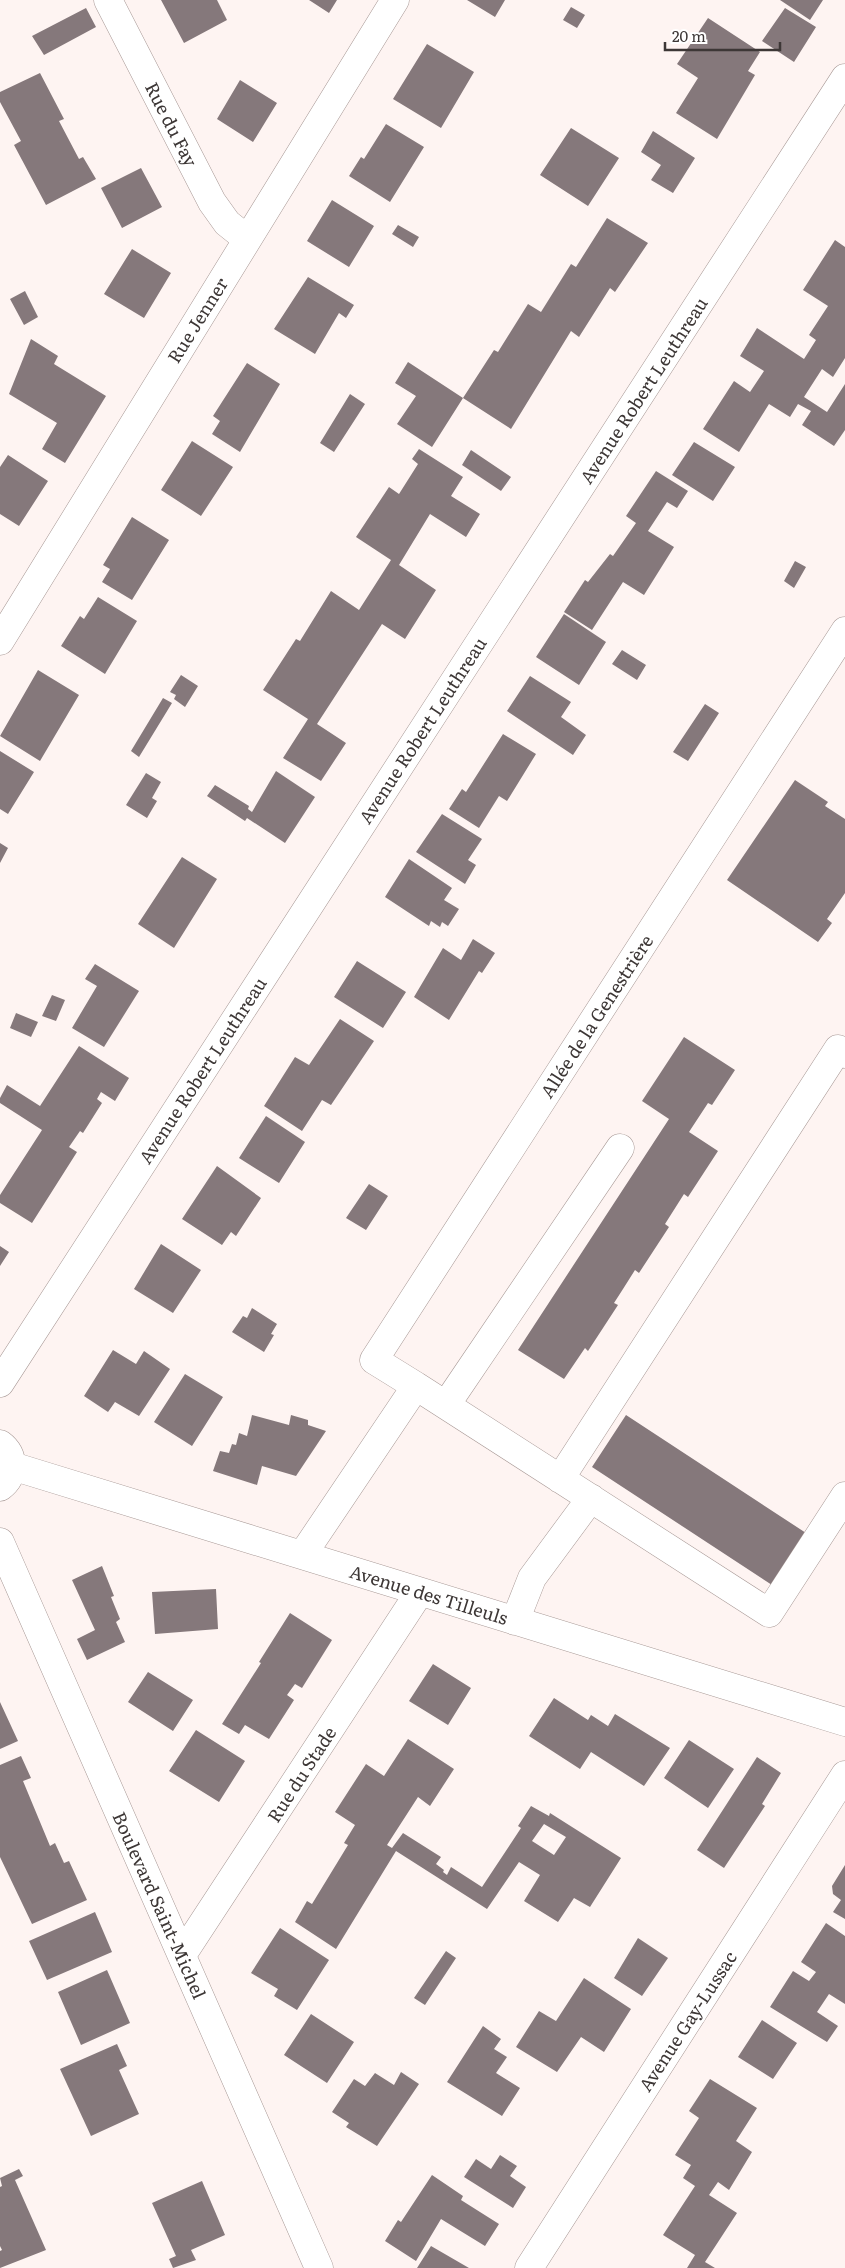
<svg xmlns="http://www.w3.org/2000/svg" width="845" height="2268" viewBox="0 0 845 2268" font-family="Literata,serif">
  <rect width="100%" height="100%" fill="#fef4f2"/>
  <path fill="#85787b" fill-rule="evenodd" d="M 161,0 L 217,0 L 227,20 L 184,43 Z
    M 309,0 L 337,0 L 329,13 Z
    M 467,0 L 505,0 L 495,17 Z
    M 780,0 L 823,0 L 810,20 Z
    M 571,7 L 585,15 L 577,28 L 563,20 Z
    M 86,8 L 96,27 L 44,55 L 32,36 Z
    M 785,8 L 816,27 L 794,62 L 762,41 Z
    M 708,18 L 760,52 L 748,71 L 755,75 L 717,139 L 676,113 L 698,78 L 677,64 Z
    M 427,44 L 474,72 L 441,128 L 393,99 Z
    M 40,73 L 64,119 L 59,121 L 79,159 L 83,157 L 96,179 L 46,205 L 14,145 L 21,141 L 0,102 L 0,92 Z
    M 240,80 L 277,103 L 253,142 L 217,119 Z
    M 386,124 L 424,147 L 390,202 L 349,176 L 361,157 L 364,159 Z
    M 571,128 L 619,158 L 588,206 L 540,175 Z
    M 653,131 L 695,158 L 673,193 L 651,180 L 661,165 L 641,152 Z
    M 141,168 L 162,207 L 122,228 L 101,188 Z
    M 332,200 L 374,226 L 349,267 L 307,241 Z
    M 607,218 L 648,243 L 615,292 L 610,288 L 579,337 L 571,331 L 511,429 L 463,398 L 494,350 L 498,352 L 528,304 L 541,312 L 571,264 L 576,267 Z
    M 398,225 L 419,237 L 413,247 L 392,234 Z
    M 835,240 L 845,247 L 845,358 L 833,377 L 822,369 L 804,397 L 827,412 L 845,384 L 845,430 L 834,446 L 802,425 L 811,411 L 798,404 L 790,417 L 769,404 L 739,452 L 703,429 L 734,381 L 750,392 L 764,371 L 740,356 L 757,328 L 804,359 L 816,340 L 809,335 L 828,306 L 803,290 Z
    M 132,249 L 171,273 L 144,318 L 104,294 Z
    M 308,277 L 354,305 L 346,318 L 339,313 L 315,354 L 274,329 Z
    M 25,291 L 38,317 L 24,325 L 10,299 Z
    M 31,339 L 58,356 L 54,364 L 106,396 L 65,463 L 42,449 L 57,423 L 9,394 Z
    M 408,362 L 463,398 L 432,447 L 397,424 L 416,396 L 395,383 Z
    M 247,363 L 280,384 L 240,452 L 212,434 L 220,421 L 213,416 Z
    M 350,394 L 365,404 L 334,452 L 320,443 Z
    M 192,441 L 233,467 L 201,516 L 161,490 Z
    M 694,442 L 735,467 L 713,501 L 672,475 Z
    M 419,449 L 463,477 L 451,496 L 480,514 L 466,537 L 430,514 L 399,565 L 436,590 L 405,639 L 382,624 L 317,724 L 346,743 L 321,781 L 283,758 L 308,719 L 263,690 L 296,639 L 300,641 L 331,591 L 359,610 L 391,560 L 356,537 L 389,487 L 399,494 L 418,464 L 412,459 Z
    M 471,450 L 511,477 L 501,491 L 462,465 Z
    M 8,455 L 48,481 L 19,526 L 0,514 L 0,467 Z
    M 656,471 L 688,491 L 677,508 L 667,502 L 648,531 L 674,547 L 644,595 L 623,582 L 592,630 L 564,612 L 585,580 L 588,582 L 610,554 L 613,556 L 636,523 L 626,516 Z
    M 132,517 L 169,540 L 132,600 L 102,582 L 110,569 L 103,565 Z
    M 795,561 L 806,567 L 794,588 L 784,581 Z
    M 98,597 L 137,621 L 105,674 L 61,646 L 80,616 L 84,619 Z
    M 564,614 L 606,642 L 579,685 L 536,657 Z
    M 622,650 L 646,665 L 637,680 L 612,664 Z
    M 38,670 L 79,695 L 40,761 L 0,736 Z
    M 181,675 L 198,686 L 185,707 L 174,699 L 176,695 L 170,692 Z
    M 530,676 L 571,702 L 561,717 L 586,735 L 573,755 L 507,711 Z
    M 163,698 L 172,703 L 139,757 L 131,751 Z
    M 705,704 L 719,713 L 688,761 L 673,752 Z
    M 503,734 L 536,754 L 507,801 L 499,796 L 479,828 L 449,809 L 462,789 L 466,792 Z
    M 0,751 L 34,772 L 8,814 L 0,809 Z
    M 276,771 L 315,797 L 285,843 L 247,818 L 245,821 L 207,796 L 215,785 L 249,806 L 248,809 L 252,812 Z
    M 146,773 L 161,782 L 152,798 L 157,801 L 147,818 L 126,805 Z
    M 795,780 L 828,802 L 825,806 L 845,819 L 845,893 L 827,919 L 832,923 L 818,942 L 727,880 Z
    M 442,814 L 482,839 L 468,860 L 476,865 L 465,884 L 416,852 Z
    M 0,843 L 8,848 L 0,863 Z
    M 182,857 L 217,879 L 174,948 L 138,924 Z
    M 409,859 L 452,888 L 444,900 L 459,909 L 448,926 L 442,922 L 440,927 L 431,921 L 429,926 L 385,897 Z
    M 473,939 L 495,953 L 482,973 L 479,971 L 449,1020 L 414,997 L 443,948 L 461,960 Z
    M 357,961 L 406,992 L 383,1028 L 334,997 Z
    M 95,964 L 139,991 L 104,1047 L 72,1028 L 97,986 L 85,979 Z
    M 52,995 L 65,1000 L 56,1021 L 42,1016 Z
    M 16,1013 L 38,1022 L 31,1037 L 10,1028 Z
    M 340,1019 L 374,1041 L 331,1105 L 322,1100 L 302,1131 L 264,1106 L 295,1057 L 309,1065 Z
    M 684,1037 L 735,1070 L 712,1105 L 708,1103 L 689,1132 L 718,1151 L 688,1197 L 684,1194 L 665,1224 L 669,1227 L 639,1273 L 635,1270 L 623,1289 L 614,1303 L 618,1305 L 588,1351 L 585,1348 L 564,1379 L 518,1350 L 669,1119 L 642,1101 Z
    M 79,1046 L 129,1078 L 115,1101 L 101,1092 L 97,1099 L 102,1103 L 83,1133 L 80,1131 L 69,1147 L 77,1152 L 32,1223 L 0,1203 L 0,1195 L 42,1130 L 0,1103 L 0,1098 L 7,1085 L 40,1106 Z
    M 266,1116 L 305,1142 L 279,1183 L 239,1158 Z
    M 217,1166 L 261,1198 L 236,1236 L 231,1232 L 222,1245 L 182,1219 Z
    M 369,1184 L 388,1196 L 366,1230 L 346,1218 Z
    M 161,1244 L 201,1270 L 173,1313 L 134,1289 Z
    M 0,1246 L 9,1252 L 0,1266 Z
    M 252,1308 L 277,1324 L 271,1334 L 274,1335 L 264,1352 L 232,1332 L 243,1316 L 247,1318 Z
    M 113,1350 L 136,1364 L 144,1351 L 170,1369 L 139,1416 L 115,1402 L 108,1412 L 84,1396 Z
    M 185,1374 L 223,1397 L 192,1446 L 154,1422 Z
    M 252,1415 L 289,1425 L 291,1415 L 308,1420 L 308,1425 L 326,1431 L 296,1476 L 262,1466 L 257,1485 L 213,1471 L 220,1451 L 229,1453 L 232,1444 L 236,1445 L 239,1433 L 247,1436 Z
    M 626,1415 L 806,1533 L 772,1585 L 592,1467 Z
    M 102,1566 L 114,1596 L 111,1597 L 120,1619 L 116,1622 L 125,1642 L 87,1660 L 77,1639 L 95,1630 L 72,1580 Z
    M 216,1589 L 218,1629 L 155,1634 L 152,1592 Z
    M 290,1613 L 332,1640 L 302,1688 L 295,1684 L 287,1695 L 294,1700 L 269,1739 L 245,1725 L 239,1734 L 222,1724 L 261,1663 L 259,1662 Z
    M 433,1664 L 471,1688 L 448,1725 L 409,1701 Z
    M 148,1672 L 193,1700 L 173,1731 L 128,1702 Z
    M 554,1698 L 588,1720 L 591,1715 L 608,1726 L 615,1714 L 670,1748 L 644,1786 L 591,1752 L 580,1769 L 529,1736 Z
    M 0,1702 L 18,1741 L 0,1749 Z
    M 196,1730 L 245,1761 L 219,1802 L 169,1771 Z
    M 408,1739 L 454,1769 L 430,1806 L 418,1797 L 387,1845 L 392,1848 L 403,1833 L 441,1857 L 436,1864 L 444,1870 L 443,1872 L 447,1875 L 451,1867 L 482,1887 L 521,1828 L 518,1826 L 531,1806 L 549,1816 L 550,1813 L 621,1858 L 590,1907 L 574,1898 L 558,1922 L 524,1901 L 540,1875 L 519,1862 L 487,1909 L 396,1851 L 336,1949 L 295,1922 L 307,1901 L 312,1904 L 348,1845 L 344,1843 L 355,1825 L 335,1812 L 366,1764 L 384,1776 ZM 544,1824 L 566,1837 L 554,1855 L 532,1841 Z
    M 689,1740 L 734,1769 L 708,1808 L 664,1778 Z
    M 21,1756 L 31,1778 L 23,1781 L 50,1846 L 55,1843 L 64,1863 L 69,1861 L 87,1900 L 32,1924 L 0,1857 L 0,1765 Z
    M 757,1757 L 781,1773 L 762,1804 L 765,1806 L 724,1868 L 697,1850 Z
    M 845,1865 L 845,1919 L 833,1912 L 841,1900 L 833,1894 L 832,1886 Z
    M 95,1912 L 112,1952 L 47,1980 L 29,1941 Z
    M 826,1923 L 845,1936 L 845,2004 L 829,1994 L 817,2012 L 838,2026 L 827,2042 L 770,2007 L 793,1971 L 809,1981 L 816,1972 L 801,1962 Z
    M 280,1928 L 329,1960 L 297,2010 L 274,1996 L 278,1989 L 251,1973 Z
    M 638,1938 L 668,1958 L 642,1996 L 614,1978 Z
    M 446,1951 L 456,1958 L 425,2005 L 414,1998 Z
    M 107,1970 L 130,2023 L 81,2045 L 58,1992 Z
    M 584,1978 L 631,2009 L 604,2052 L 581,2037 L 557,2072 L 516,2047 L 539,2011 L 556,2021 Z
    M 311,2014 L 354,2042 L 327,2083 L 284,2055 Z
    M 762,2020 L 797,2043 L 773,2079 L 738,2057 Z
    M 483,2026 L 501,2039 L 494,2049 L 507,2057 L 496,2073 L 520,2088 L 502,2116 L 447,2082 Z
    M 117,2044 L 127,2066 L 119,2070 L 139,2114 L 91,2136 L 60,2069 Z
    M 401,2072 L 419,2084 L 377,2146 L 346,2127 L 349,2123 L 332,2112 L 354,2079 L 365,2086 L 375,2073 L 394,2085 Z
    M 710,2079 L 757,2108 L 736,2141 L 752,2152 L 729,2190 L 718,2182 L 709,2195 L 737,2213 L 705,2262 L 715,2268 L 687,2268 L 695,2255 L 663,2235 L 695,2186 L 683,2178 L 691,2165 L 675,2155 L 699,2118 L 689,2111 Z
    M 500,2155 L 517,2166 L 510,2176 L 526,2187 L 513,2208 L 464,2177 L 476,2159 L 491,2169 Z
    M 19,2169 L 23,2176 L 15,2180 L 46,2250 L 0,2268 L 0,2251 L 2,2250 L 0,2246 L 0,2187 L 2,2186 L 0,2178 Z
    M 432,2175 L 463,2196 L 461,2200 L 499,2224 L 485,2246 L 441,2219 L 416,2261 L 385,2241 L 398,2220 L 401,2222 Z
    M 202,2181 L 225,2235 L 191,2250 L 196,2260 L 173,2268 L 169,2259 L 176,2256 L 152,2203 Z
    M 431,2246 L 469,2268 L 417,2268 Z"/>
  <g fill="none" stroke-linecap="round" stroke-linejoin="round">
    <g stroke="#a79895" stroke-width="29">
      <path id="minor" d="M 108,0 L 212,202 L 227,223 L 247,239
        M 0,641 L 395,0
        M 0,1383 L 845,78
        M 416,1386 L 769,1613 L 845,1496
        M 446,1405 L 620,1148
        M 0,1444 C 15,1455 15,1476 0,1487
        M 12,1466 L 845,1722
        M 560,1479 L 838,1049 L 845,1054
        M 0,1542 L 319,2268
        M 303,1554 L 416,1386 L 374,1360 L 845,631
        M 515,1621 L 532,1578 L 591,1498
        M 182,1955 L 419,1593
        M 529,2268 L 845,1775"/>
    </g>
    <use href="#minor" stroke="#fff" stroke-width="28"/>
  </g>
  <g text-anchor="middle" dominant-baseline="central" stroke-width="5" stroke-linejoin="round" paint-order="stroke">
    <g font-size="18" fill="#3d3736" stroke="#fff">
      <text transform="translate(172 124) rotate(63)">Rue du Fay</text>
      <text transform="translate(197 320) rotate(-58)">Rue Jenner</text>
      <text transform="translate(643 390) rotate(-57)">Avenue Robert Leuthreau</text>
      <text transform="translate(422 730) rotate(-57)">Avenue Robert Leuthreau</text>
      <text transform="translate(596 1016) rotate(-57)">Allée de la Genestrière</text>
      <text transform="translate(202 1070) rotate(-57)">Avenue Robert Leuthreau</text>
      <text transform="translate(429 1594) rotate(17)">Avenue des Tilleuls</text>
      <text transform="translate(301 1774) rotate(-57)">Rue du Stade</text>
      <text transform="translate(160 1905) rotate(66)">Boulevard Saint-Michel</text>
      <text transform="translate(687 2021) rotate(-57)">Avenue Gay-Lussac</text>
    </g>
  </g>
  <path d="M665 42v8h115v-8" fill="none" stroke="#3d3736" stroke-width="2.5"/>
  <text x="672" y="42" font-size="15" fill="#3d3736" stroke="#ffffff" stroke-width="4" paint-order="stroke">20 m</text>
</svg>
